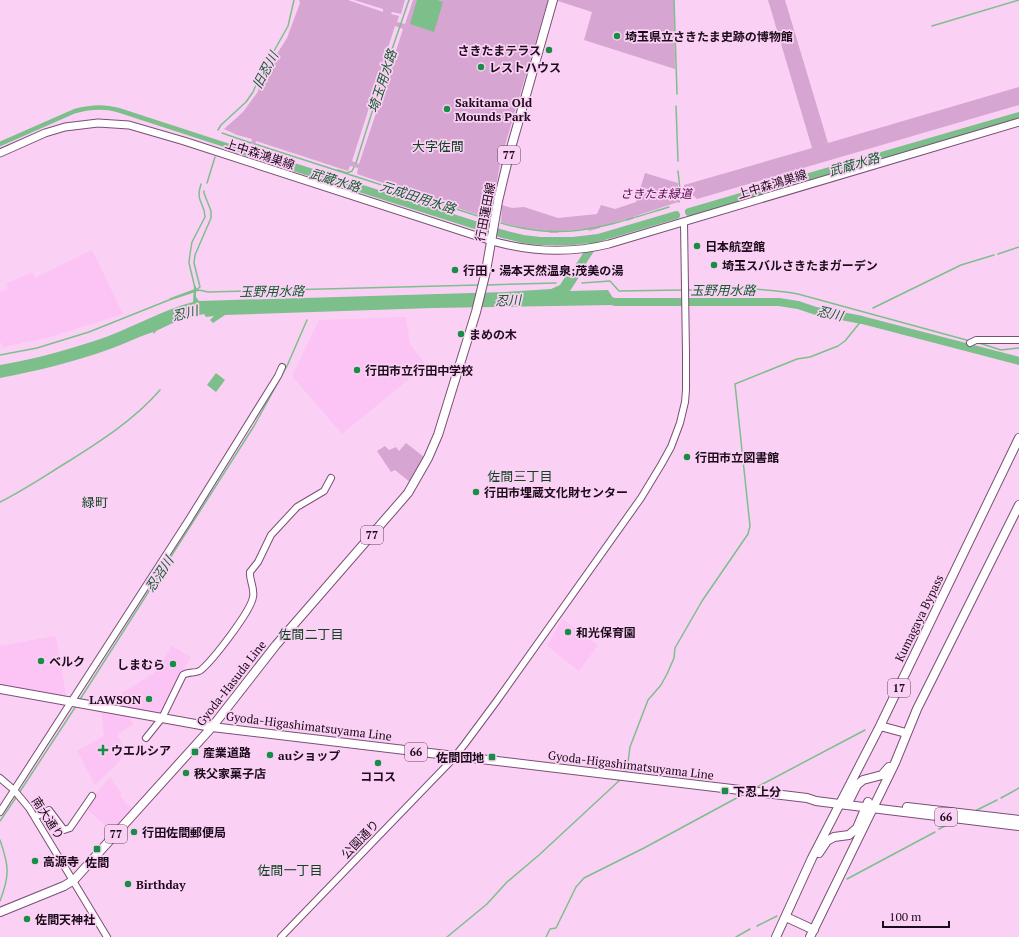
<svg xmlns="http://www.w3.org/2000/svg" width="1019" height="937" viewBox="0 0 1019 937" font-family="'PT Serif','Noto Sans JP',serif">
  <rect width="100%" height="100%" fill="#fad1f4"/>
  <path fill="#fcc3f5" d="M 92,250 L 123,314 L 50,337 L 3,347 L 0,341 L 0,292 L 8,288 L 6,284 L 32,272 L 35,278 Z
    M 406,317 L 410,344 L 426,365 L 342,434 L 292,376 L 319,320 Z
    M 563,619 L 598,645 L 579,671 L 547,646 Z
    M 54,636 L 56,637 L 66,695 L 65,696 L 0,684 L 0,646 Z
    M 172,646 L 191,657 L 180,675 L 168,701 L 161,714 L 125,707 L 122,693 L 154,673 Z
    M 101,711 L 129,716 L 133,725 L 117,734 L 126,753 L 115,766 L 95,785 L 77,751 L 104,736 Z
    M 110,777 L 122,794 L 120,796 L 132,809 L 111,831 L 86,808 L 93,797 Z"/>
  <path fill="#d7a5d1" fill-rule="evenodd" d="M 299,0 L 348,0 L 383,12 L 383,9 L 354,0 L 405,0 L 401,14 L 392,12 L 391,14 L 399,16 L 397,22 L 405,24 L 413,0 L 548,0 L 501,159 L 490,219 L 357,174 L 358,168 L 350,166 L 348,171 L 256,141 L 255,145 L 251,143 L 252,139 L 237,135 L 224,129 L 243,112 L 257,93 L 264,74 L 287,38 L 300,3 ZM 395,26 L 403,29 L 385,85 L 377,82 ZM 376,86 L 384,89 L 359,164 L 352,161 Z
    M 555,0 L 674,0 L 675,69 L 584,40 L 592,12 Z
    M 768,0 L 785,0 L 828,143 L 1019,87 L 1019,105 L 697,199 L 690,193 L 678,193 L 678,202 L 633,217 L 633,219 L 627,221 L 626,219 L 600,227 L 600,228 L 589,231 L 588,229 L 559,231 L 558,233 L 549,233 L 549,231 L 523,228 L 501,222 L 502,205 L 512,208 L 524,207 L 558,218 L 597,214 L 601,205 L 615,209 L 636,202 L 645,173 L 678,183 L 678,190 L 684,189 L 684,185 L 812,148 Z
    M 406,443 L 424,457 L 410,482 L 395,470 L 391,472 L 377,451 L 385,446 L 389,450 L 396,447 L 399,451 Z"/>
  <path fill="#7cbf8b" d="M 417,0 L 437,0 L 443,2 L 434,32 L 410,24 Z
    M 569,271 L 579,277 L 570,291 L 608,290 L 613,298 L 614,305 L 433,308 L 225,315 L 213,323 L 210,320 L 214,316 L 206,317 L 204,314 L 179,320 L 156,331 L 154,334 L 153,332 C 138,337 124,344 110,349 C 74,362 37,371 0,378 L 0,365 C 36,359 71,349 106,337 C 135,326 163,310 193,302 L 194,286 L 196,286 L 196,297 L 199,301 L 505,292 L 551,289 L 560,285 Z
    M 216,373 L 225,380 L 216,392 L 207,385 Z"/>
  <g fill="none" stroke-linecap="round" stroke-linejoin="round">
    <path stroke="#7cbf8b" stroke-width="1.5" d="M 674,0 L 677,94
      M 932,26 L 1019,0
      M 676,106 L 678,161
      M 218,130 L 221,125 L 246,102 L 253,92 L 260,76 L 288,26 L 294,0
      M 222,133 L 251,143
      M 255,144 L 490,220
      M 356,163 L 389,58 L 409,0
      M 338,170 L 347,173 L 352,171 L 354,167
      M 678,171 L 680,190
      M 207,183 L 215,157
      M 679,202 L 680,194
      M 501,223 C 567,242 606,226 669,207
      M 998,254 L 1019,247
      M 582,283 L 610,281 L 619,291 L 682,290
      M 486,285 L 556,283
      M 195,288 L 189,263 L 190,254 L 192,242 L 205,217 C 205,202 195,203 201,184
      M 686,290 C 724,289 761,287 798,294 L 970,341
      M 170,299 L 197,289 L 200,287 L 194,263 L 195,255 L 211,218 L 211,211 L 204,193 L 204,191
      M 873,308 L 961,265 L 994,255
      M 979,343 L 1001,350 L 1019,348
      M 0,355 L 37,348 L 89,332 L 169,300 L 199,290 L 208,292 L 479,285
      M 0,502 C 24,490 46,475 69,461 C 101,441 135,419 160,390
      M 79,701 L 254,426 L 287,366 L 307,320
      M 624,774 L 627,770 L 630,747 L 648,700 L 661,685 L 667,674 L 674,658 L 675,648 L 702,601 L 748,534 L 750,526 L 735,384 L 797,359 L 810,357 L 838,346 L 845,341 L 862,320
      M 755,788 L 865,730
      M 19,793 L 76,706
      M 1001,798 L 1019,788
      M 977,810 L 997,800
      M 0,821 L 17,796
      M 939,829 L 951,823
      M 0,840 C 9,866 10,875 0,901
      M 847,879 L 935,832
      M 757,926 L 777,916
      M 447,937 L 487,904 L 507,882 L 539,855 L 621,779
      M 546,937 L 550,929 L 556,928 L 576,887 L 584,878 L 644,848 L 744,794
      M 736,937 L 750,929"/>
    <path stroke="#7cbf8b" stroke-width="4.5" d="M 0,144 L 75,111 C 90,107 104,106 118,110 L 244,151"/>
    <path stroke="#7cbf8b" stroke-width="8" d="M 244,151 L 503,234 L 523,239 L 540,241 L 573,241 L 598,238 L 676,215
      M 689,212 L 1019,116
      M 569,282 L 594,244
      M 604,299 L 615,302 L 779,302 L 798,305 L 816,311 L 862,320 L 1019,361"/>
    <g stroke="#7a4f75" stroke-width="8">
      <path id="tertiary" d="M 970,343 L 976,340 L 1019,340
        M 146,738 L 162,718 L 183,675 C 189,671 196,674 201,670 C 213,660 251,611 253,597 C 255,588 249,580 250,572 L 258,562 L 271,535 L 297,507 L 324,491 L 331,478
        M 0,778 L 14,790 L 29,808 L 107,937
        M 0,812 L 188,521 L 278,376 L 282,367
        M 35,817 L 49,810 L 64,830 L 70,828 L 92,796
        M 281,937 L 452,760 L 464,745 L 496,702 L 641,498 L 661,465 L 671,447 L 680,423 L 685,402 L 686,390 L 686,353 L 684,223"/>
    </g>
    <g stroke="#7a4f75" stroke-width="9">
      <path id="secondary" d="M 0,153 L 45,133 L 65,127 L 98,123 L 129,125 L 184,141 L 492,241 C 531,252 569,254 609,244 L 1019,122"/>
    </g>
    <g stroke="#7a4f75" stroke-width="10">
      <path id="primary" d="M 0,689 L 212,727 L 807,798 L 816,801 L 847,805 L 1019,826
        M 907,807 L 1019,820
        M 0,912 L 64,886 L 74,880 L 212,727 L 276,645 L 408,493 L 428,458 L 438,435 L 476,312 L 486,271 L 498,201 L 509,155 L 553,0"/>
    </g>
    <g stroke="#7a4f75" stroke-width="10">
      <path id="trunk" d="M 880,726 L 906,733
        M 847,805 L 857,785 L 863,780 L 882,775 L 889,767
        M 819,853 L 827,841 L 834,837 L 849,835 L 857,828 L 868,802
        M 786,917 L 814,930
        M 776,937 L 812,858 L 880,726 L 1019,438
        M 810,937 L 895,763 L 917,709 L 1019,505"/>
    </g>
    <use href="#tertiary" stroke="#fff" stroke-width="6"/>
    <use href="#secondary" stroke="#fff" stroke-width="7"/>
    <use href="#primary" stroke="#fff" stroke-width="8"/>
    <use href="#trunk" stroke="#fff" stroke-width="8"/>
  </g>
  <g fill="#198c45" stroke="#fad1f4" stroke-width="1.5">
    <circle cx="617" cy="36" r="4"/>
    <circle cx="549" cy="50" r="4"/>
    <circle cx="481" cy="67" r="4"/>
    <circle cx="447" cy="109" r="4"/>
    <circle cx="697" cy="246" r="4"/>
    <circle cx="714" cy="265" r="4"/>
    <circle cx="455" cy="270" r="4"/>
    <circle cx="461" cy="334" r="4"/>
    <circle cx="357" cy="370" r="4"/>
    <circle cx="687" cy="457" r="4"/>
    <circle cx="476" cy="492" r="4"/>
    <circle cx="568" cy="632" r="4"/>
    <circle cx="41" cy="661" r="4"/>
    <circle cx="173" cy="664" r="4"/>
    <circle cx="149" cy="699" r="4"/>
    <path d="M101 744h4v4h4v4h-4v4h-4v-4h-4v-4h4z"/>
    <rect x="191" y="748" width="8" height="8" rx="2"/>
    <circle cx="270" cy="755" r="4"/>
    <rect x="488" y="753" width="8" height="8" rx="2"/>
    <circle cx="378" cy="763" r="4"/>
    <circle cx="186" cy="773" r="4"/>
    <rect x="721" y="787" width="8" height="8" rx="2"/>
    <circle cx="134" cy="832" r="4"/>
    <rect x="93" y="845" width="8" height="8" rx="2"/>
    <circle cx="35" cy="861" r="4"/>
    <circle cx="128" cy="884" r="4"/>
    <circle cx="27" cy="919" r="4"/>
  </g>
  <g text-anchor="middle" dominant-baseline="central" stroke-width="3.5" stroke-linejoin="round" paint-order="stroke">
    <g fill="#fad1f4" stroke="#5f465b" stroke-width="1">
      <rect x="498" y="146" width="22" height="18" rx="3"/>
      <rect x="361" y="526" width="22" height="18" rx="3"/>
      <rect x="888" y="679" width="22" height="18" rx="3"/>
      <rect x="405" y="743" width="22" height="18" rx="3"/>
      <rect x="935" y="808" width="22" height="18" rx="3"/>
      <rect x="105" y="825" width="22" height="18" rx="3"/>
    </g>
    <g font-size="11" font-weight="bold" fill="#1c0b1a">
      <text x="509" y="155">77</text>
      <text x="372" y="535">77</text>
      <text x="899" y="688">17</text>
      <text x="416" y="752">66</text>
      <text x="946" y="817">66</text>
      <text x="116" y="834">77</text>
    </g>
    <g font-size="12" font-weight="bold" fill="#1c0b1a" stroke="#fad1f4" text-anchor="start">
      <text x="625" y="36">埼玉県立さきたま史跡の博物館</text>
      <text x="541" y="50" text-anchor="end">さきたまテラス</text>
      <text x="489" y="67">レストハウス</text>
      <text x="455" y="102">Sakitama Old<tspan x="455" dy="14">Mounds Park</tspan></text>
      <text x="705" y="246">日本航空館</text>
      <text x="722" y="265">埼玉スバルさきたまガーデン</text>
      <text x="463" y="270">行田・湯本天然温泉;茂美の湯</text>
      <text x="469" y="334">まめの木</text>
      <text x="365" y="370">行田市立行田中学校</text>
      <text x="695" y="457">行田市立図書館</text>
      <text x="484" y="492">行田市埋蔵文化財センター</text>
      <text x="576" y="632">和光保育園</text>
      <text x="49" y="661">ベルク</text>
      <text x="165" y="664" text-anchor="end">しまむら</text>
      <text x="141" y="699" text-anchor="end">LAWSON</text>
      <text x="111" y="750">ウエルシア</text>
      <text x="203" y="752">産業道路</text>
      <text x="278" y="755">auショップ</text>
      <text x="484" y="757" text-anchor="end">佐間団地</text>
      <text x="194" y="773">秩父家菓子店</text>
      <text x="378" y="776" text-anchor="middle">ココス</text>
      <text x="733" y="791">下忍上分</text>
      <text x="142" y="832">行田佐間郵便局</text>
      <text x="43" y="861">高源寺</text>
      <text x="97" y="862" text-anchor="middle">佐間</text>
      <text x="136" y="884">Birthday</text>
      <text x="35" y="919">佐間天神社</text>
    </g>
    <g font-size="12" fill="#1c0b1a" stroke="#fad1f4">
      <text transform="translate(260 154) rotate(18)">上中森鴻巣線</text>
      <text transform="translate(772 184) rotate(-17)">上中森鴻巣線</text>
      <text transform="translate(485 212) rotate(-79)">行田蓮田線</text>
      <text transform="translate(919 618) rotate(-64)">Kumagaya Bypass</text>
      <text transform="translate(231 683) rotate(-52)">Gyoda-Hasuda Line</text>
      <text transform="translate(309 726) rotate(7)">Gyoda-Higashimatsuyama Line</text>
      <text transform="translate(631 765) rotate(7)">Gyoda-Higashimatsuyama Line</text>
      <text transform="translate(48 818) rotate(57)">南大通り</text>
      <text transform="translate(360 839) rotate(-46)">公園通り</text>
    </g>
    <g font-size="12" font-style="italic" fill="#51064d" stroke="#fad1f4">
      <text x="656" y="193">さきたま緑道</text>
    </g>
    <g font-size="13" font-style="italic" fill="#145e2e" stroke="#fad1f4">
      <text transform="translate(265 70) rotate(-62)">旧忍川</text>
      <text transform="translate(382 81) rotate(-72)">埼玉用水路</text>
      <text transform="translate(854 164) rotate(-16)">武蔵水路</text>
      <text transform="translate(335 180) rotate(17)">武蔵水路</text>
      <text transform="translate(418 197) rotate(18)">元成田用水路</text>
      <text x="723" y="290">玉野用水路</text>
      <text transform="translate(272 291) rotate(-1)">玉野用水路</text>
      <text transform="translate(508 300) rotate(-2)">忍川</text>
      <text transform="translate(185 313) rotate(-14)">忍川</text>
      <text transform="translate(830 313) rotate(12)">忍川</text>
      <text transform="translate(159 574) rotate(-57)">忍沼川</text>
    </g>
    <g font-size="13" fill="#104421" stroke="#fad1f4">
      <text x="438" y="146">大字佐間</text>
      <text x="520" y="476">佐間三丁目</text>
      <text x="95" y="502">緑町</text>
      <text x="311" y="634">佐間二丁目</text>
      <text x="290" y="870">佐間一丁目</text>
    </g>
  </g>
  <path d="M883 921v6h66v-6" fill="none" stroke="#1c0b1a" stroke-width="2"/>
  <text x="889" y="921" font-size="12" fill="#1c0b1a" stroke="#fad1f4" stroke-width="3" paint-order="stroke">100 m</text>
</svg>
